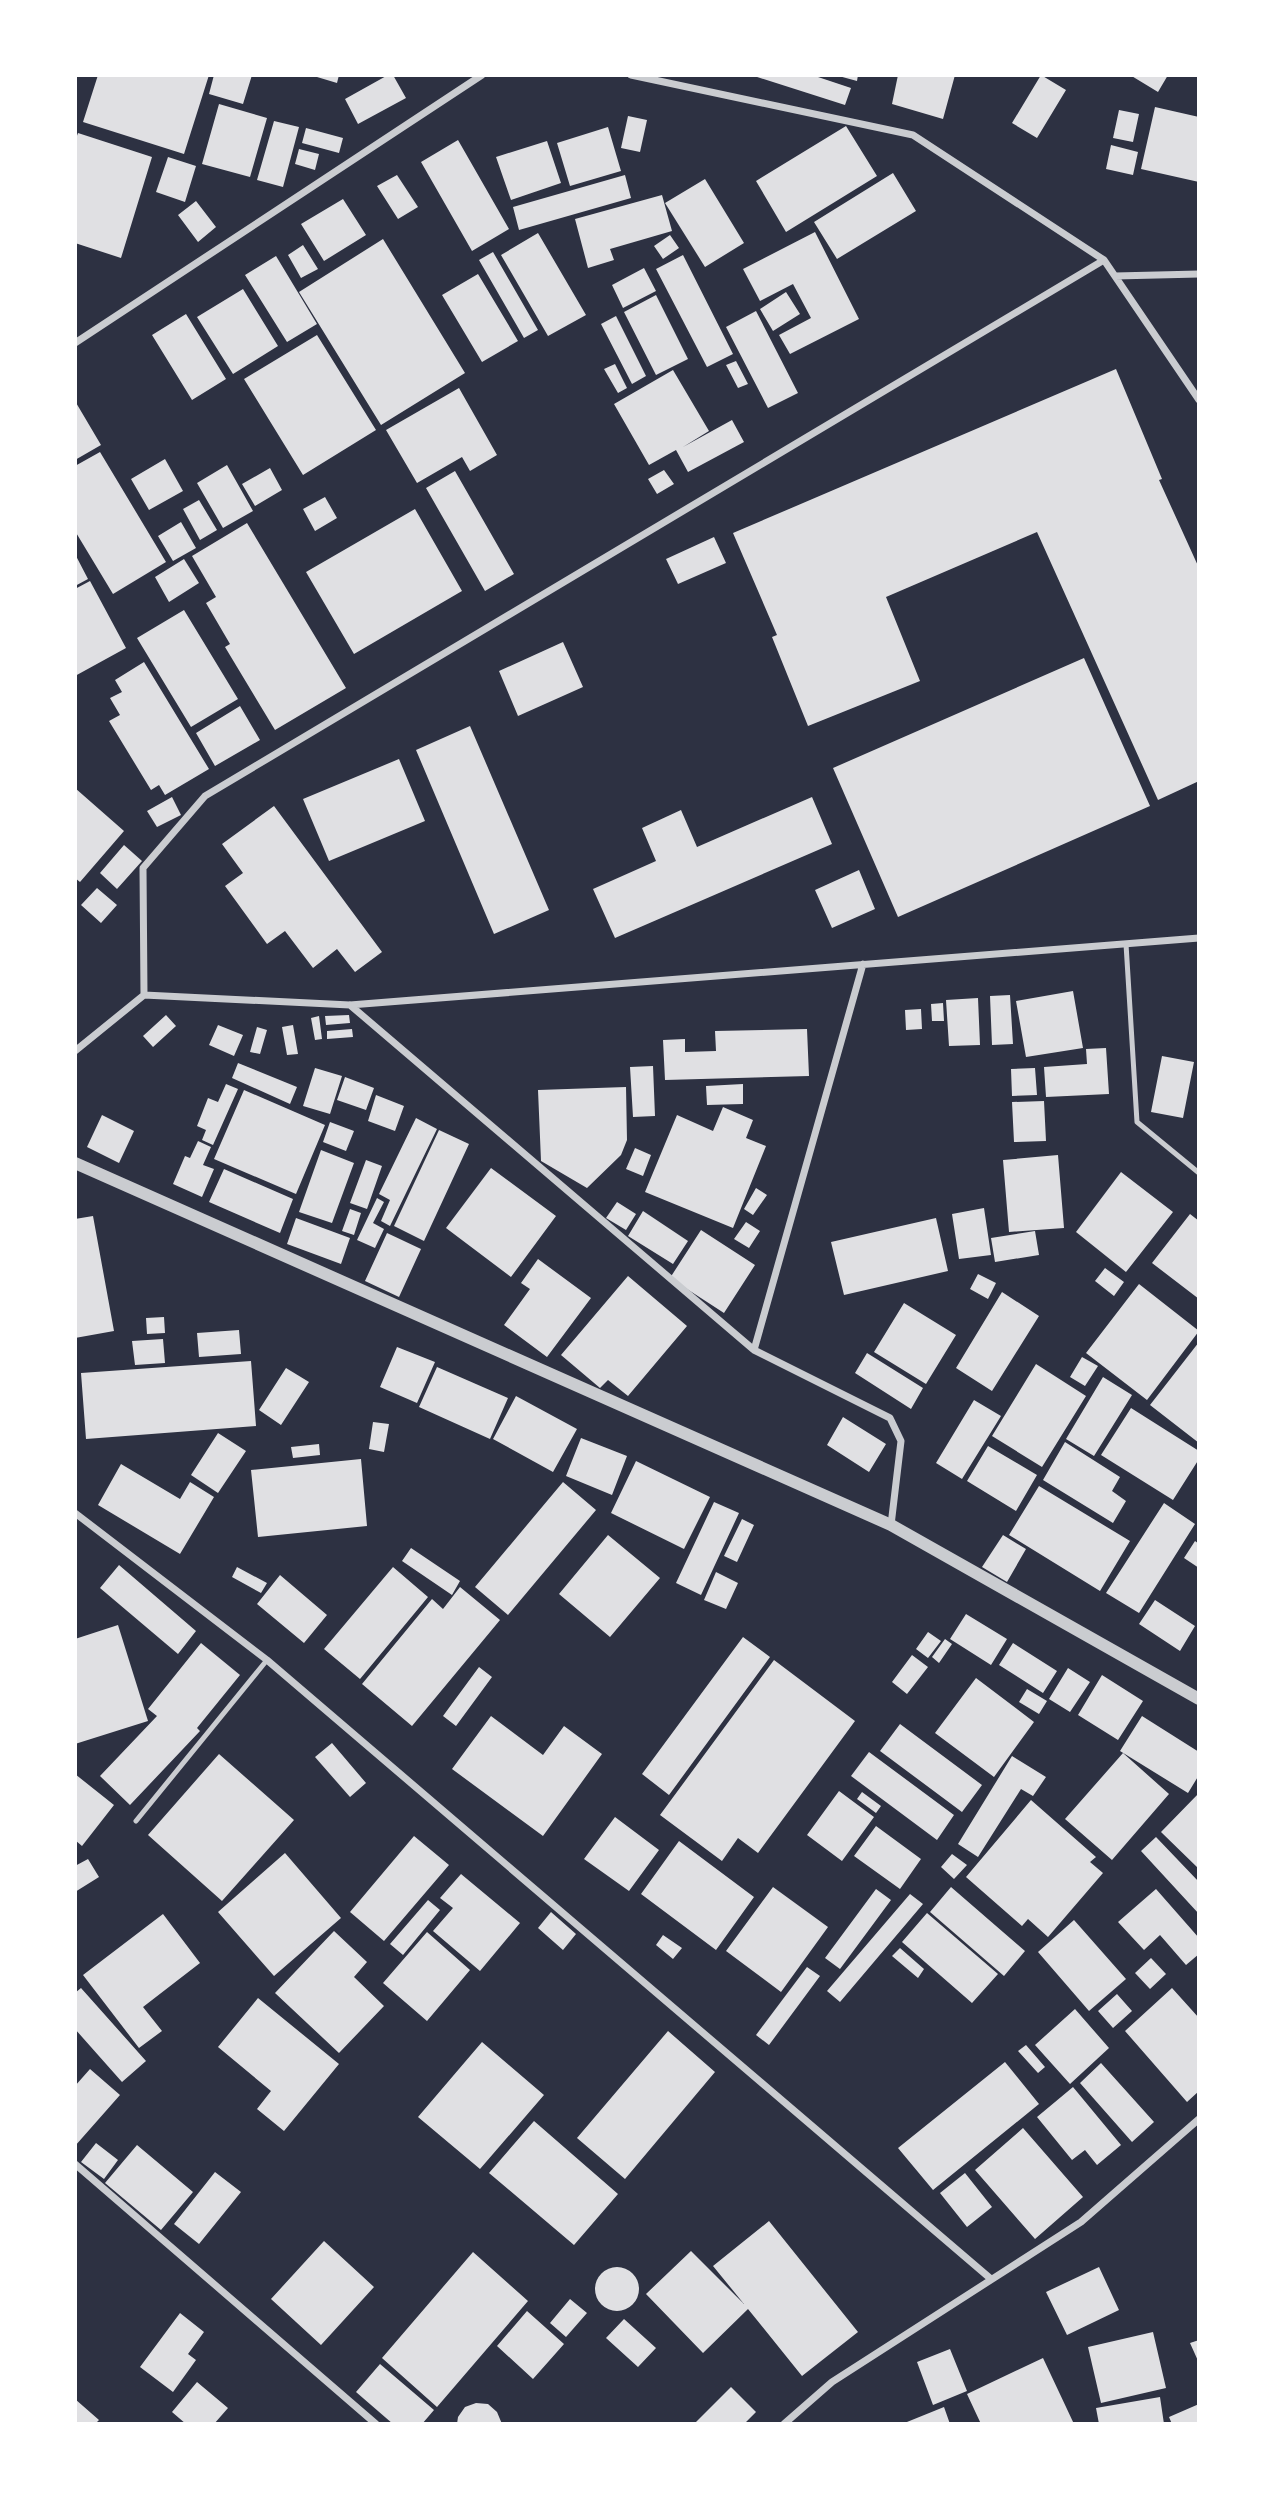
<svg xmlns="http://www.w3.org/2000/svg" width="1274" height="2499" viewBox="0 0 1274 2499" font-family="'Alegreya Sans',sans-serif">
  <rect width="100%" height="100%" fill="#2d3142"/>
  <path fill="#e0e0e3" d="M 98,75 L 209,75 L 184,154 L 83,122 Z
    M 214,75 L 252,75 L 243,104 L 209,94 Z
    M 318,75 L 339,75 L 337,83 L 317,77 Z
    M 388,75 L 393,75 L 406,98 L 358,124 L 345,99 Z
    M 751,75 L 812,75 L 851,88 L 845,105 Z
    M 835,75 L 858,75 L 857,81 Z
    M 898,75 L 955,75 L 943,119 L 892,104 Z
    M 1041,75 L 1066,90 L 1037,138 L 1012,123 Z
    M 1130,75 L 1168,75 L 1158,92 Z
    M 219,104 L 267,118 L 250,177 L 202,164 Z
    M 1155,107 L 1199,117 L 1199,182 L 1141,169 Z
    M 1119,110 L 1139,114 L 1133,142 L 1113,138 Z
    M 628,116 L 647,120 L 640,152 L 621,148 Z
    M 274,121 L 299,127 L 283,187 L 257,180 Z
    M 846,126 L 877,176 L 786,232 L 756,181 Z
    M 608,127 L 621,171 L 570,186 L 557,143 Z
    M 306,128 L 343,138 L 339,153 L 302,143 Z
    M 78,133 L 152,157 L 121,258 L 75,243 L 75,141 Z
    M 458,140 L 509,229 L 472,251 L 421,162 Z
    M 547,141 L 561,183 L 511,200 L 496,157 Z
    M 1111,145 L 1138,152 L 1133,175 L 1106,169 Z
    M 299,149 L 319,154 L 315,170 L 295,164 Z
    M 168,157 L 196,166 L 185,202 L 156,192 Z
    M 893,173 L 916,211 L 837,259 L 814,222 Z
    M 397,175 L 418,207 L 398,219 L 377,186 Z
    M 625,175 L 631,198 L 519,230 L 513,207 Z
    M 705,179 L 744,243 L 705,267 L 665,203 Z
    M 662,195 L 672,231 L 610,249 L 614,260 L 588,268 L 575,219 Z
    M 343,199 L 366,235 L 324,261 L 301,224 Z
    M 196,201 L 216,227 L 198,242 L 178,215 Z
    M 815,232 L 859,319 L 790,354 L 779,335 L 811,318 L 793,284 L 760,301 L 743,269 Z
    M 538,233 L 586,315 L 548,336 L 501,255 Z
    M 670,235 L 679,248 L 663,259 L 654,246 Z
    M 383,239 L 465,373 L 381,425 L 299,292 Z
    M 303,245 L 318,269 L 301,278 L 288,255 Z
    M 493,252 L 538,330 L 524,338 L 479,260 Z
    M 683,255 L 733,354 L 707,367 L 656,269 Z
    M 276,256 L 317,324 L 287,342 L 245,275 Z
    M 644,268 L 656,291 L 623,308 L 612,285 Z
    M 478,274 L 518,341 L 482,362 L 442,295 Z
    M 243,289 L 278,346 L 233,374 L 197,317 Z
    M 786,292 L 800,314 L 773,331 L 760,309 Z
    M 656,295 L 688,359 L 656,375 L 624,312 Z
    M 756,311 L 798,393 L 768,408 L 726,327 Z
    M 186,314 L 226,379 L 192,400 L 152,335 Z
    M 616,316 L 646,376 L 632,384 L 601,324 Z
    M 317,335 L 376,430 L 303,475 L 244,379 Z
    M 736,361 L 748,384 L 738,388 L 726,365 Z
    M 615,364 L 627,388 L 618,393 L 604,369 Z
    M 1116,369 L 1162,479 L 1159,480 L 1199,568 L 1199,781 L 1158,800 L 1037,532 L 886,597 L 920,681 L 808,726 L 772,637 L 777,635 L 733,533 Z
    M 673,370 L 709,431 L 683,447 L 732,420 L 744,442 L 688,472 L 676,450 L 649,465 L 614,404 Z
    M 459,388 L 497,455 L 470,471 L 462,457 L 417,483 L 386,430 Z
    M 75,401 L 101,445 L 75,460 Z
    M 100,452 L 166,562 L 113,594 L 75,531 L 75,466 Z
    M 165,459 L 183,491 L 149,510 L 131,479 Z
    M 227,465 L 253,511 L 223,528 L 197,483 Z
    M 270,468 L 282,490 L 255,506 L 242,484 Z
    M 664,470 L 674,484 L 657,494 L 648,479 Z
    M 455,471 L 514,574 L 485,591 L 426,488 Z
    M 325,497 L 337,518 L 315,531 L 303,509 Z
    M 199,500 L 217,530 L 200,540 L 183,509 Z
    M 415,509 L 462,591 L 354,654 L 306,572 Z
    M 181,522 L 196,548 L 173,561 L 158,536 Z
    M 247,523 L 346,688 L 275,730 L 225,647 L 230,644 L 206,603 L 216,597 L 192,556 Z
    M 714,537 L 726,563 L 678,584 L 666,559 Z
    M 75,554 L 88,579 L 75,586 Z
    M 184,559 L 199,583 L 169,602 L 155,577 Z
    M 90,581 L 126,648 L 75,676 L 75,589 Z
    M 184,610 L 238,699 L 191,727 L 137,638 Z
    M 563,642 L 583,687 L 518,716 L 499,671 Z
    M 1084,658 L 1150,806 L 898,917 L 833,768 Z
    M 144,662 L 209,769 L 165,795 L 159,785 L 151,790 L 109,721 L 120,715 L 110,698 L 122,692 L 115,680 Z
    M 240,706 L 260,740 L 215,766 L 196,733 Z
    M 470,726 L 549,910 L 494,934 L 416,750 Z
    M 399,759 L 425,821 L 329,861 L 303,799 Z
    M 75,788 L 124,831 L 80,882 L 75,878 Z
    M 172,797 L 181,815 L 157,827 L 147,811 Z
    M 812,797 L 832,844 L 615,938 L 593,889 L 656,861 L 642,828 L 681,810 L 697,847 Z
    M 274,806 L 382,952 L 355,972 L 337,949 L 313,968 L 285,931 L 267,944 L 225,886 L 243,873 L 222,844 Z
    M 124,845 L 142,861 L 117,889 L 100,873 Z
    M 859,870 L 875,909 L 832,928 L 815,890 Z
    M 97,888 L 117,905 L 101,923 L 81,905 Z
    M 1073,991 L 1083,1048 L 1026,1057 L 1016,1001 Z
    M 1010,995 L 1013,1044 L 992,1045 L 990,996 Z
    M 978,998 L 980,1045 L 949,1046 L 946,1000 Z
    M 943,1003 L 944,1021 L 932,1021 L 931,1004 Z
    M 921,1009 L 922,1029 L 906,1030 L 905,1010 Z
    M 166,1015 L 176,1026 L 153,1047 L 143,1036 Z
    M 349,1015 L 350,1023 L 326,1025 L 325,1016 Z
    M 319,1016 L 322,1039 L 315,1040 L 311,1018 Z
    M 218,1025 L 243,1035 L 234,1056 L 209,1045 Z
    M 293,1025 L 298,1054 L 287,1055 L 282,1027 Z
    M 257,1027 L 267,1030 L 260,1054 L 250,1052 Z
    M 352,1029 L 353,1037 L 327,1039 L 327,1031 Z
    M 807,1029 L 809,1076 L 665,1080 L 663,1040 L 685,1039 L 685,1052 L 716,1051 L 715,1031 Z
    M 1106,1048 L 1109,1094 L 1046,1097 L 1044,1067 L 1087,1064 L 1086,1049 Z
    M 1162,1056 L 1194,1062 L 1183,1118 L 1151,1112 Z
    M 238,1063 L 297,1087 L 290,1104 L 232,1078 Z
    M 653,1066 L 655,1116 L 633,1117 L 630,1067 Z
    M 315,1068 L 342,1076 L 330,1114 L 303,1106 Z
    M 1035,1068 L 1037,1095 L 1012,1096 L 1011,1069 Z
    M 345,1077 L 374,1088 L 366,1110 L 337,1100 Z
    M 226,1084 L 238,1089 L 213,1145 L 202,1140 L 206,1130 L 197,1126 L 208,1098 L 218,1102 Z
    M 743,1084 L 743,1104 L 707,1105 L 706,1086 Z
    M 626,1087 L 627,1140 L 621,1155 L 587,1188 L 541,1161 L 538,1090 Z
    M 244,1090 L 325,1125 L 296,1194 L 214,1159 Z
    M 376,1095 L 404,1106 L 395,1131 L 368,1121 Z
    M 1044,1101 L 1046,1141 L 1014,1142 L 1012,1102 Z
    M 723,1107 L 753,1120 L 746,1138 L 766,1146 L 733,1228 L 645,1192 L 677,1115 L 713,1131 Z
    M 102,1115 L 134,1131 L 119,1163 L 87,1147 Z
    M 416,1118 L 437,1129 L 390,1226 L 381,1221 L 390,1200 L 379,1194 Z
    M 330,1122 L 354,1131 L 346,1151 L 323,1142 Z
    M 439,1130 L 469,1144 L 424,1241 L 394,1226 Z
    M 198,1141 L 211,1147 L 203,1165 L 214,1169 L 202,1197 L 173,1184 L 185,1156 L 190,1158 Z
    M 635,1148 L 651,1155 L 643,1176 L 626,1169 Z
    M 321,1150 L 354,1163 L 332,1223 L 299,1212 Z
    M 1058,1155 L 1064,1228 L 1009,1232 L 1003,1160 Z
    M 366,1160 L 382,1166 L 367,1209 L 350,1203 Z
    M 491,1168 L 556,1216 L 511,1277 L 446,1228 Z
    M 224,1169 L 293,1199 L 280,1233 L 209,1202 Z
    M 1121,1172 L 1173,1212 L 1126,1272 L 1076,1232 Z
    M 756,1188 L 767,1195 L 753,1215 L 744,1209 Z
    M 377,1198 L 384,1202 L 373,1223 L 384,1229 L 375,1248 L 357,1240 Z
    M 617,1202 L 636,1214 L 626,1230 L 606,1218 Z
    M 984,1208 L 991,1255 L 959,1259 L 952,1214 Z
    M 350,1209 L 361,1213 L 354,1235 L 342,1231 Z
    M 643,1211 L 688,1241 L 673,1264 L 628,1236 Z
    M 1190,1214 L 1199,1221 L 1199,1299 L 1152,1263 Z
    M 93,1216 L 114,1331 L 75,1338 L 75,1219 Z
    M 296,1218 L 350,1238 L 341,1264 L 287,1244 Z
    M 936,1218 L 948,1271 L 844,1295 L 831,1242 Z
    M 746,1222 L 760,1231 L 749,1248 L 734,1239 Z
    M 701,1230 L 755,1265 L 724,1313 L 670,1278 Z
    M 1035,1231 L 1039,1255 L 995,1262 L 991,1238 Z
    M 387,1233 L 421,1249 L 399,1297 L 365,1281 Z
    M 538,1259 L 591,1298 L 547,1357 L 504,1325 L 530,1289 L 521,1283 Z
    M 1105,1268 L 1124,1282 L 1114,1296 L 1095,1281 Z
    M 978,1274 L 996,1283 L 988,1299 L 970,1289 Z
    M 628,1276 L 687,1326 L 628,1396 L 608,1380 L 600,1388 L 561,1355 Z
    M 1139,1284 L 1199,1331 L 1147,1400 L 1086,1353 Z
    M 1002,1292 L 1039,1316 L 992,1391 L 956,1368 Z
    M 904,1303 L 956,1335 L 926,1384 L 874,1352 Z
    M 164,1317 L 165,1333 L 147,1334 L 146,1318 Z
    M 239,1330 L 241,1354 L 199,1357 L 197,1333 Z
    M 163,1339 L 165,1363 L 135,1365 L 132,1341 Z
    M 1199,1342 L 1199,1443 L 1150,1405 Z
    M 397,1347 L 435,1362 L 417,1403 L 380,1387 Z
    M 867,1353 L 923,1388 L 911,1409 L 855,1373 Z
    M 1082,1357 L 1098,1366 L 1085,1386 L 1070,1377 Z
    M 251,1361 L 256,1426 L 86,1439 L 81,1373 Z
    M 1036,1364 L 1086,1396 L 1042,1467 L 992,1436 Z
    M 437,1367 L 508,1398 L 490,1439 L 419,1407 Z
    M 286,1368 L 309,1382 L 281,1425 L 259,1410 Z
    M 1103,1377 L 1132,1395 L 1094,1456 L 1066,1439 Z
    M 516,1396 L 577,1429 L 553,1472 L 493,1439 Z
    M 974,1400 L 1001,1416 L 962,1479 L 936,1463 Z
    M 1131,1408 L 1199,1451 L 1199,1459 L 1173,1500 L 1101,1455 Z
    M 843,1417 L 886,1444 L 869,1472 L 827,1445 Z
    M 373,1422 L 389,1424 L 384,1452 L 369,1449 Z
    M 218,1433 L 246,1451 L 218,1493 L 191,1475 Z
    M 581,1438 L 627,1456 L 612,1495 L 566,1476 Z
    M 1065,1442 L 1120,1477 L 1112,1491 L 1126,1501 L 1113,1523 L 1043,1480 Z
    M 319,1444 L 320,1455 L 293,1458 L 291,1447 Z
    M 988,1446 L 1037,1475 L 1016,1511 L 967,1481 Z
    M 361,1459 L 367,1526 L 258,1537 L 251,1470 Z
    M 636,1461 L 710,1497 L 684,1549 L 611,1513 Z
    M 121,1464 L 180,1499 L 190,1482 L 214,1497 L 180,1554 L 98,1505 Z
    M 563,1482 L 596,1510 L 508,1615 L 475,1587 Z
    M 1039,1486 L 1130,1541 L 1100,1591 L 1009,1535 Z
    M 714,1502 L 739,1513 L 701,1595 L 676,1583 Z
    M 1164,1503 L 1195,1524 L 1139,1613 L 1106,1593 Z
    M 742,1519 L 754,1525 L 737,1562 L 724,1556 Z
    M 608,1535 L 660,1578 L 610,1637 L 559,1594 Z
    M 1003,1535 L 1026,1549 L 1007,1582 L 982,1567 Z
    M 1195,1541 L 1199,1544 L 1199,1568 L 1184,1558 Z
    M 411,1548 L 460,1581 L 452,1595 L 402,1561 Z
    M 119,1565 L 196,1631 L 178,1654 L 100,1588 Z
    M 237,1567 L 267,1583 L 261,1593 L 232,1577 Z
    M 393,1567 L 428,1597 L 360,1679 L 324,1649 Z
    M 716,1572 L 738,1583 L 726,1609 L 704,1600 Z
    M 280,1575 L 327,1615 L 304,1643 L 257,1604 Z
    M 460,1587 L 500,1620 L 412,1726 L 362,1684 L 432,1599 L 443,1609 Z
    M 1155,1600 L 1195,1626 L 1180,1651 L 1139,1624 Z
    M 966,1614 L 1007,1639 L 991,1665 L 950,1639 Z
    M 118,1625 L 148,1721 L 75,1744 L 75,1639 Z
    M 928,1632 L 941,1641 L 928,1658 L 916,1649 Z
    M 743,1637 L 770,1657 L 669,1795 L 642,1774 Z
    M 945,1639 L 952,1644 L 939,1663 L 932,1657 Z
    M 201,1643 L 240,1675 L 197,1728 L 200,1731 L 130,1805 L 100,1776 L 157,1716 L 148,1709 Z
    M 1013,1643 L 1057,1671 L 1043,1693 L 999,1665 Z
    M 912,1655 L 928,1667 L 907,1694 L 892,1682 Z
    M 774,1660 L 855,1721 L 758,1853 L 738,1838 L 722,1861 L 660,1815 Z
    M 479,1667 L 492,1677 L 456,1726 L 443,1716 Z
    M 1068,1668 L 1090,1682 L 1070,1712 L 1049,1699 Z
    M 1102,1675 L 1143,1701 L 1118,1740 L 1078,1715 Z
    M 976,1678 L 1034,1722 L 994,1777 L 935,1733 Z
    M 1027,1689 L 1047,1701 L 1039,1714 L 1019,1702 Z
    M 491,1716 L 543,1755 L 564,1726 L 602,1754 L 543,1836 L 452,1769 Z
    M 1142,1716 L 1199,1752 L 1199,1775 L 1188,1793 L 1120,1751 Z
    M 900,1724 L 982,1785 L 962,1812 L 880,1751 Z
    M 332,1743 L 366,1783 L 350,1797 L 315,1757 Z
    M 869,1752 L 954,1815 L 937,1840 L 851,1776 Z
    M 1123,1753 L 1169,1794 L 1112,1860 L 1065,1819 Z
    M 219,1754 L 294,1820 L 222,1901 L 148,1835 Z
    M 1012,1756 L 1046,1777 L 1033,1796 L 1021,1789 L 978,1857 L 958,1844 Z
    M 75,1774 L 114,1805 L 82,1846 L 75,1840 Z
    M 839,1791 L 874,1817 L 842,1861 L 807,1835 Z
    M 862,1792 L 881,1806 L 876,1813 L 857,1799 Z
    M 1199,1793 L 1199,1869 L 1161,1832 Z
    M 1031,1800 L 1096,1857 L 1090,1862 L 1103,1873 L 1048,1937 L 1028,1919 L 1022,1926 L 966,1877 Z
    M 615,1817 L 659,1850 L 629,1891 L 584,1859 Z
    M 876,1826 L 921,1859 L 900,1889 L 854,1856 Z
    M 414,1836 L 449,1865 L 384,1941 L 350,1912 Z
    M 1156,1837 L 1199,1882 L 1199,1914 L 1141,1851 Z
    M 679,1841 L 754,1897 L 716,1950 L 641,1894 Z
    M 285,1853 L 341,1918 L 274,1976 L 218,1912 Z
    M 952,1854 L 967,1865 L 954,1879 L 941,1867 Z
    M 88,1859 L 99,1877 L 75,1892 L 75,1866 Z
    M 461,1874 L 520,1923 L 480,1971 L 433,1931 L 453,1908 L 440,1898 Z
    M 773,1887 L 828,1927 L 781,1992 L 726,1951 Z
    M 951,1887 L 1025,1951 L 1004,1976 L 930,1912 Z
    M 876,1889 L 891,1900 L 840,1969 L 825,1958 Z
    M 1156,1889 L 1199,1938 L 1199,1954 L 1186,1965 L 1160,1935 L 1144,1950 L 1118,1922 Z
    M 910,1894 L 923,1904 L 840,2002 L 827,1991 Z
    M 428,1900 L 440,1910 L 403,1955 L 390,1944 Z
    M 551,1912 L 576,1934 L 563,1950 L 538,1928 Z
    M 927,1913 L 998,1974 L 972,2003 L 902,1942 Z
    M 163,1914 L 200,1963 L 143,2007 L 162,2031 L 139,2048 L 83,1975 Z
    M 1074,1920 L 1126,1979 L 1089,2011 L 1038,1952 Z
    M 334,1931 L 367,1962 L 354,1977 L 384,2006 L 339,2053 L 275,1993 Z
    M 427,1932 L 470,1970 L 427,2021 L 383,1983 Z
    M 663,1935 L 682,1948 L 673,1959 L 656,1945 Z
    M 900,1948 L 924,1969 L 918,1978 L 892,1956 Z
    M 1151,1958 L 1166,1974 L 1150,1989 L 1135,1973 Z
    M 807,1967 L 820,1976 L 769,2045 L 756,2035 Z
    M 81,1988 L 146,2061 L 122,2082 L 75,2029 L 75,1993 Z
    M 1172,1988 L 1199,2018 L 1199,2091 L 1187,2102 L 1125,2031 Z
    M 1117,1994 L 1132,2011 L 1113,2028 L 1098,2011 Z
    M 258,1998 L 339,2064 L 284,2131 L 257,2109 L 271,2091 L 218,2047 Z
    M 1075,2009 L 1109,2048 L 1070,2084 L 1035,2045 Z
    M 668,2031 L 715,2072 L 625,2179 L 577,2138 Z
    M 482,2042 L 544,2095 L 480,2169 L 418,2117 Z
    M 1026,2045 L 1045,2067 L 1038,2073 L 1018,2051 Z
    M 1005,2062 L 1039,2104 L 933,2190 L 898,2148 Z
    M 1101,2063 L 1154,2122 L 1132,2142 L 1080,2083 Z
    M 90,2069 L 120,2095 L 75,2146 L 75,2086 Z
    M 1073,2087 L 1121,2145 L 1097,2165 L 1085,2150 L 1072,2160 L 1037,2117 Z
    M 534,2121 L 618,2194 L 574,2245 L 489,2173 Z
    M 1023,2128 L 1083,2197 L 1035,2239 L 975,2170 Z
    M 96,2143 L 118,2160 L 104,2179 L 81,2162 Z
    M 137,2145 L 193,2192 L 161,2230 L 105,2183 Z
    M 215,2172 L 241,2192 L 199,2244 L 174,2224 Z
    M 965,2173 L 992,2207 L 967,2227 L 940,2193 Z
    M 769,2221 L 858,2332 L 802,2376 L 748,2309 L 703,2353 L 646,2294 L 691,2251 L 744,2304 L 713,2266 Z
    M 324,2241 L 374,2287 L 321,2345 L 271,2299 Z
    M 473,2252 L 528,2301 L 437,2407 L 382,2358 Z
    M 1099,2267 L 1119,2310 L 1067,2335 L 1046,2292 Z
    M595 2289a22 22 0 1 1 44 0a22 22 0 1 1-44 0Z
    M 570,2299 L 587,2313 L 566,2337 L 550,2323 Z
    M 527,2311 L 564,2344 L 533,2379 L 497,2346 Z
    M 180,2313 L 204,2332 L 188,2354 L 196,2360 L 173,2392 L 140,2367 Z
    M 624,2319 L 656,2348 L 638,2367 L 606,2338 Z
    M 1153,2332 L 1166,2388 L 1101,2403 L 1088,2347 Z
    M 1199,2340 L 1199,2363 L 1190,2343 Z
    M 950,2349 L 967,2391 L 933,2405 L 917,2362 Z
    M 1043,2358 L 1074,2424 L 981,2424 L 967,2394 Z
    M 380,2364 L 434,2410 L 422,2424 L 393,2424 L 356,2392 Z
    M 197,2382 L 228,2408 L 214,2424 L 186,2424 L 172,2412 Z
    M 731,2387 L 756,2412 L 744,2424 L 694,2424 Z
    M 1160,2397 L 1164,2424 L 1099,2424 L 1096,2408 Z
    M 75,2399 L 99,2420 L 95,2424 L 75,2424 Z
    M 476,2403 L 488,2404 L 497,2412 L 502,2424 L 457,2424 L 458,2417 L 465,2407 Z
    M 1199,2404 L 1199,2424 L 1172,2424 L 1169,2417 Z
    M 944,2407 L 950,2424 L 902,2424 Z"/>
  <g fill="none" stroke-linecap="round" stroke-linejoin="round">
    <path stroke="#caccd0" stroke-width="5" d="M 1126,944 L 1137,1122 L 1199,1173
      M 136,1821 L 267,1660"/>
    <path stroke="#caccd0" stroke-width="7" d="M 631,75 L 913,135 L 1104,260 L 1199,400
      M 1115,276 L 1199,274
      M 75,343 L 482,75
      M 144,995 L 143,868 L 205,796 L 1104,260
      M 350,1005 L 754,1350 L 890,1418 L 901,1441 L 891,1525
      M 75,1051 L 144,995 L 350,1005 L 1199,938
      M 754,1350 L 863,964
      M 75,1513 L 267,1660 L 991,2279
      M 75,2164 L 376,2424
      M 784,2424 L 832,2382 L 1081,2222 L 1199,2119"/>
    <path stroke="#caccd0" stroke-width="12" d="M 75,1163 L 891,1525 L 1199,1699"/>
  </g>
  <rect width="1274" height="2499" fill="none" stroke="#ffffff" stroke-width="154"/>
</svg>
